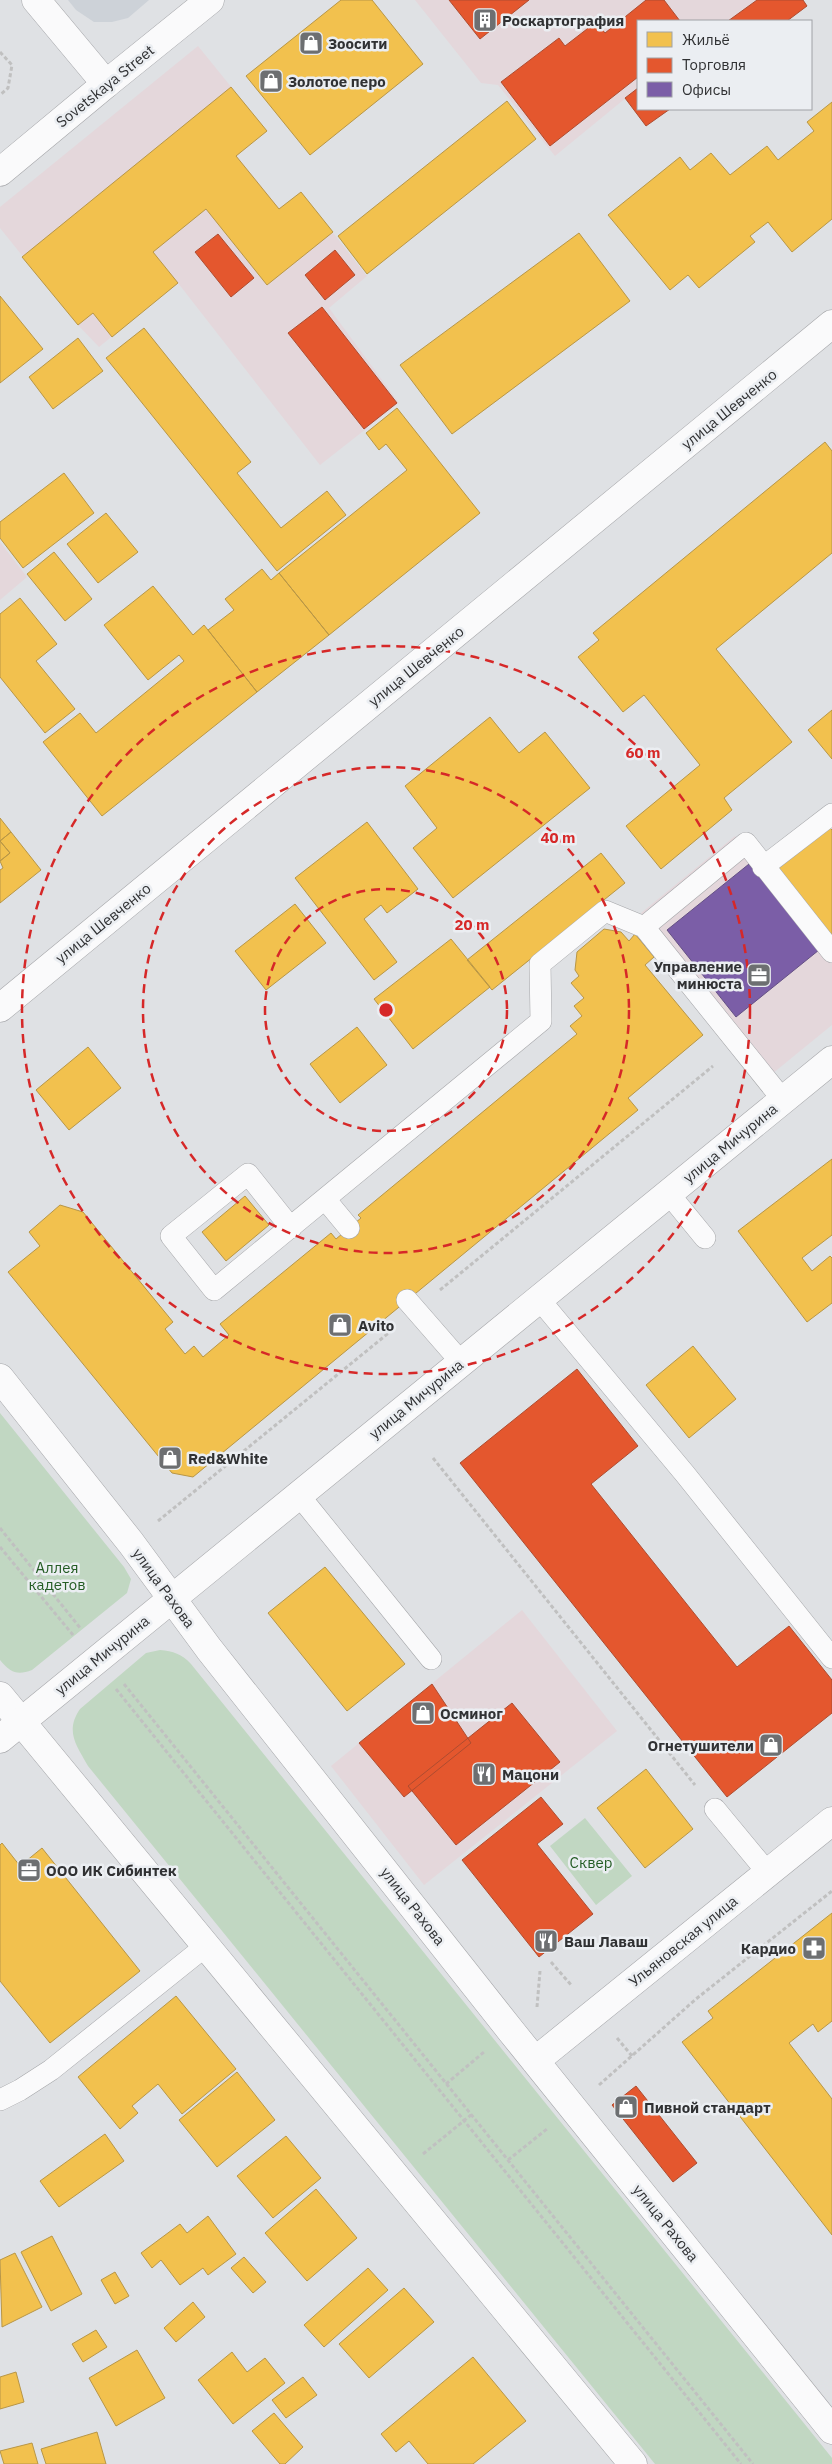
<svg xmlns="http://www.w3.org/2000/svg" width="832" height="2464" viewBox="0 0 832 2464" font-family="'IBM Plex Sans',sans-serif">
  <rect width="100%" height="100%" fill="#dfe1e4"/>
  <path fill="#e4d7db" d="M 415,0 L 757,0 L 728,21 L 638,21 L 638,88 L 555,156 L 498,85 L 481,83 Z
    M 198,46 L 267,131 L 237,156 L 279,208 L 301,192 L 367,276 L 329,308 L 399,403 L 320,465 L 178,283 L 99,347 L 78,325 L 0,228 L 0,207 Z
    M 0,542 L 27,577 L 0,600 Z
    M 735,836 L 832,958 L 832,1025 L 767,1078 L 641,913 Z
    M 522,1610 L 617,1731 L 424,1885 L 331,1766 Z"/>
  <path fill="#cdd2d8" d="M 68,0 L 149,0 L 128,18 L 112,22 L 94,22 L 76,10 Z"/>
  <path fill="#c1d7c2" d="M 0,1413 L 124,1567 L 131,1579 L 127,1593 L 32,1670 C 17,1676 10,1672 0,1660 Z
    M 160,1650 C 173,1651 182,1654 191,1664 L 832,2458 L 832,2464 L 655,2464 L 88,1766 C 76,1745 65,1731 80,1709 L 146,1653 Z
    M 585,1818 L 632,1876 L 596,1905 L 550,1846 Z"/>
  <path fill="#f2c14e" stroke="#b89646" d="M 341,0 L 372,0 L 423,64 L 310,155 L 246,76 Z
    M 231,87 L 267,131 L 236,156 L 279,209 L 301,192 L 333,232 L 267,285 L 206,209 L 153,252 L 178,283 L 112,337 L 93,313 L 78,325 L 22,257 Z
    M 507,101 L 536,139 L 367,274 L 338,236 Z
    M 832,102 L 832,219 L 792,252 L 768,222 L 750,236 L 755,242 L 699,288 L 688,275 L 670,290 L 608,215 L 680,157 L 690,170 L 711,153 L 730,175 L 767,146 L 778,160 L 814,131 L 807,122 Z
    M 579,233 L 630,301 L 452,434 L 400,365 Z
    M 0,296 L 43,349 L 0,383 Z
    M 144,328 L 251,462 L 237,473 L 281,528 L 327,491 L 346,515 L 277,571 L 106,358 Z
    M 78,338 L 103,371 L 53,409 L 29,377 Z
    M 397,408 L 480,513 L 329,635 L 279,573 L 407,470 L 386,444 L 379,450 L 366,433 Z
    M 825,442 L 832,451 L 832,553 L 716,649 L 792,742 L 724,798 L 732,810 L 661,869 L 626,826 L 700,765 L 644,695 L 623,712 L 578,657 L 599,640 L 593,633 Z
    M 64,473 L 94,513 L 23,568 L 0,538 L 0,522 Z
    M 106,513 L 138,552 L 98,583 L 67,544 Z
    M 54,552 L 92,599 L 65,621 L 27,574 Z
    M 262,569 L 271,580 L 279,573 L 329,635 L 257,692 L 208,630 L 234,610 L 225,599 Z
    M 153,586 L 193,635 L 204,625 L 257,692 L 102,816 L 43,742 L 80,713 L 96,733 L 184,661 L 179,655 L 148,680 L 104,625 Z
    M 20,598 L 57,644 L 36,661 L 75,709 L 45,733 L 0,677 L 0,614 Z
    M 832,710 L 832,759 L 808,730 Z
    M 490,717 L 519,753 L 545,732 L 590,788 L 453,898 L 413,848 L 437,828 L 405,786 Z
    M 0,818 L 11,832 L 0,841 L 10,853 L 0,861 Z
    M 367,822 L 418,889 L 387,913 L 381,905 L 364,919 L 397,962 L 374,980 L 295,878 Z
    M 827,825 L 832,830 L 832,941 L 773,868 Z
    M 11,832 L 41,870 L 0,903 L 0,870 L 3,868 L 0,861 L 10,853 L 0,841 Z
    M 601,853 L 625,883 L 492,990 L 467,960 Z
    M 295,904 L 326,943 L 266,990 L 235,951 Z
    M 604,929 L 621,932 L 629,941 L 635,934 L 654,957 L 645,965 L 703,1035 L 628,1098 L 638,1110 L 193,1477 L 172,1473 L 8,1272 L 40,1246 L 29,1232 L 60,1205 L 83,1212 L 173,1322 L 165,1329 L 185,1354 L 194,1346 L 203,1357 L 229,1335 L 220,1324 L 331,1233 L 336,1239 L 349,1228 L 361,1218 L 358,1215 L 577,1034 L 570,1026 L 582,1016 L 574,1006 L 584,998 L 571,983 L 579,976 L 575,970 L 577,952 Z
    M 451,939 L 490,987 L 413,1049 L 374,999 Z
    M 357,1027 L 387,1065 L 340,1103 L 310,1064 Z
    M 88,1047 L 121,1088 L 69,1130 L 36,1090 Z
    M 832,1159 L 832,1235 L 802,1258 L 812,1271 L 830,1256 L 832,1258 L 832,1303 L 807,1322 L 738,1231 Z
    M 245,1196 L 269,1225 L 226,1261 L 202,1232 Z
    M 693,1346 L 736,1399 L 689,1438 L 646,1385 Z
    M 325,1567 L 405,1664 L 347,1711 L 268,1613 Z
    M 646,1769 L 693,1829 L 645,1868 L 597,1808 Z
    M 2,1843 L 20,1866 L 42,1848 L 140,1971 L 50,2043 L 0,1981 L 0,1845 Z
    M 832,1913 L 832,2021 L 818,2032 L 813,2024 L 789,2043 L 832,2099 L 832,2235 L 682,2042 L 713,2018 L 708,2011 Z
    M 176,1996 L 236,2069 L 182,2114 L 158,2084 L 132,2106 L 138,2113 L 120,2129 L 78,2077 Z
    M 237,2072 L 275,2120 L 217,2167 L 179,2120 Z
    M 105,2134 L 124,2161 L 59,2207 L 40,2181 Z
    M 286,2136 L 321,2178 L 273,2218 L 237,2176 Z
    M 316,2189 L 357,2238 L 307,2281 L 265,2233 Z
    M 208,2216 L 236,2254 L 208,2275 L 203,2268 L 180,2285 L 161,2260 L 152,2268 L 141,2253 L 180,2224 L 187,2233 Z
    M 52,2236 L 82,2294 L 51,2311 L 21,2252 Z
    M 15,2253 L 42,2307 L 2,2327 L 0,2260 Z
    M 244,2257 L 266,2282 L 253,2293 L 231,2268 Z
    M 368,2268 L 388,2290 L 324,2347 L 304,2325 Z
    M 115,2272 L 129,2296 L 115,2304 L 101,2280 Z
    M 404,2288 L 434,2322 L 369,2378 L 339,2344 Z
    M 193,2302 L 205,2317 L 176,2342 L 164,2328 Z
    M 96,2330 L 107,2347 L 83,2362 L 72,2344 Z
    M 137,2350 L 165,2398 L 116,2426 L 89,2378 Z
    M 232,2352 L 247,2372 L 265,2358 L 285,2383 L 233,2424 L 198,2380 Z
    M 473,2357 L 526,2421 L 473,2464 L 428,2464 L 409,2441 L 396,2452 L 381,2434 Z
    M 16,2372 L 24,2402 L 0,2409 L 0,2377 Z
    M 303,2377 L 317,2395 L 286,2418 L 272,2400 Z
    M 274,2413 L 303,2447 L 285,2464 L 280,2464 L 252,2431 Z
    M 97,2432 L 106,2464 L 46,2464 L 41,2449 Z
    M 32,2443 L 38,2464 L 4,2464 L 0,2451 Z"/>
  <path fill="#e4572e" stroke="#ae4c30" d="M 449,0 L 529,0 L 480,39 Z
    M 646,0 L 664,0 L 680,21 L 638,21 L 638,77 L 550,146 L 501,82 L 559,38 L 565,46 L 596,22 L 605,33 Z
    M 757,0 L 803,0 L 807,6 L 787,21 L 728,21 Z
    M 638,88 L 638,109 L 670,109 L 646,126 L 625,98 Z
    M 218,234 L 254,278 L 231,297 L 195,252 Z
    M 335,250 L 355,275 L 325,300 L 305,275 Z
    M 322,307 L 397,403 L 364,429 L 288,333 Z
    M 577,1369 L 638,1446 L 591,1484 L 737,1667 L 789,1626 L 832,1680 L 832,1713 L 727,1797 L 460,1463 Z
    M 432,1684 L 471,1743 L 404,1797 L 359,1743 Z
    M 512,1703 L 560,1762 L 456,1845 L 408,1786 Z
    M 541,1797 L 563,1824 L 537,1844 L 593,1914 L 539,1957 L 462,1860 Z
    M 636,2086 L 697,2163 L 673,2182 L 612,2105 Z"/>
  <path fill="#7b5ea7" stroke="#645084" d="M 749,864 L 819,950 L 736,1017 L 667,930 Z"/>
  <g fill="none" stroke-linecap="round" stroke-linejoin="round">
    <g stroke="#a5a6a9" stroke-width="22">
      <path id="service" d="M 763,867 L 832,814
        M 644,927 L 746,843 L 832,952
        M 669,1194 L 705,1238
        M 325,1199 L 349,1228
        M 291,1228 L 248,1174 L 171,1236 L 214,1290 L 541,1021 L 540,964 L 605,911 L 644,927 L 783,1100
        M 539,1299 L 685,1474 L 832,1658
        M 407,1300 L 461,1362
        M 298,1494 L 431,1659
        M 715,1809 L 768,1873
        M 0,2100 L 20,2090 L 51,2070 L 207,1945"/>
    </g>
    <g stroke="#a5a6a9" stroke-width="29">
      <path id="minor" d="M 36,0 L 106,84 L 210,0
        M 0,1008 L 832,324
        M 0,1378 L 131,1543 L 209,1649 L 511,2031 L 832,2430
        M 0,1696 L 633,2464
        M 535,2061 L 832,1821"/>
    </g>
    <g stroke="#a5a6a9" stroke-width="29">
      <path id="tertiary" d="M 0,172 L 106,84
        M 0,1739 L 832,1060"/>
    </g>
    <path stroke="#c0c0c0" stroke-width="3" stroke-dasharray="4 2.5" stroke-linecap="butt" d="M 0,52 L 12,65 L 8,88 L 0,95
      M 440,1290 L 713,1066
      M 433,1458 L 695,1785
      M 158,1521 L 391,1331
      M 0,1528 L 81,1629
      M 0,1547 L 73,1635
      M 124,1684 L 753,2464
      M 116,1689 L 741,2464
      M 551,1962 L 572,1986
      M 537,2007 L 540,1971
      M 617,2038 L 632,2056
      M 446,2084 L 484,2052
      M 599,2085 L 696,1999 L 832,1891
      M 423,2154 L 471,2115
      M 508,2160 L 547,2129"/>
    <use href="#service" stroke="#fafafb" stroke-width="21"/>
    <use href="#minor" stroke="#fafafb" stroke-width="28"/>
    <use href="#tertiary" stroke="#fafafb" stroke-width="28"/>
  </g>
  <g fill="none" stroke="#d62828" stroke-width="2.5" stroke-dasharray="9 6">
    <circle cx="386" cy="1010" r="121"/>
    <circle cx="386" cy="1010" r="243"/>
    <circle cx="386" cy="1010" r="364"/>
  </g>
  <defs>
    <g id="building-square" transform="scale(1.25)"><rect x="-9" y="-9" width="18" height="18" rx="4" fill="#6d6f71" stroke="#ebeef2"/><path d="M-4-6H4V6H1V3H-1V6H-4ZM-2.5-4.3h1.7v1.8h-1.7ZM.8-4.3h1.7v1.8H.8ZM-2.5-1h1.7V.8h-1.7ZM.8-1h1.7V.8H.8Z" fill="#fff"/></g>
    <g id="shop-square" transform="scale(1.25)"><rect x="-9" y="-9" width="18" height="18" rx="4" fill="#6d6f71" stroke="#ebeef2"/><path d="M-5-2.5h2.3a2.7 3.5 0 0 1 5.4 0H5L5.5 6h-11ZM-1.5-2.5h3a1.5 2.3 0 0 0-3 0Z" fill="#fff"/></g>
    <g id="office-square" transform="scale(1.25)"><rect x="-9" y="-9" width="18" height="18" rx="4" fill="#6d6f71" stroke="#ebeef2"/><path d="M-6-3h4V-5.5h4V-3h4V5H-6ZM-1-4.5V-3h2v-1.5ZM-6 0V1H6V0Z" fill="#fff"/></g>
    <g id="restaurant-square" transform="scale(1.25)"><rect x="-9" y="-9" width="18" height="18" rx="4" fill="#6d6f71" stroke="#ebeef2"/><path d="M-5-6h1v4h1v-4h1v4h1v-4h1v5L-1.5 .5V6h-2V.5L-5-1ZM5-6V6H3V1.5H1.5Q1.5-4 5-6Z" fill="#fff"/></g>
    <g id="pharmacy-square" transform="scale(1.25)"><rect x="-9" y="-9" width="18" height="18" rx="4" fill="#6d6f71" stroke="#ebeef2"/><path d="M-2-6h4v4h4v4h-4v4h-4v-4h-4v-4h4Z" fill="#fff"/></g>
  </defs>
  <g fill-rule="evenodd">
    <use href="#building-square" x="485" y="20"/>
    <use href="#shop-square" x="311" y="43"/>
    <use href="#shop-square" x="271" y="81"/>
    <use href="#office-square" x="759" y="975"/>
    <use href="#shop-square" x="340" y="1325"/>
    <use href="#shop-square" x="170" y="1458"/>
    <use href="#shop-square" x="423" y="1713"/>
    <use href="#shop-square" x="771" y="1745"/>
    <use href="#restaurant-square" x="484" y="1774"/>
    <use href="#office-square" x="29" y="1870"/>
    <use href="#restaurant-square" x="546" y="1941"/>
    <use href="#pharmacy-square" x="814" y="1948"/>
    <use href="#shop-square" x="626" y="2107"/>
  </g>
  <g text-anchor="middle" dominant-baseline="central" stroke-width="5" stroke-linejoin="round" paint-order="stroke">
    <g font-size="15" font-weight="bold" fill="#303133" stroke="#ebeef2" text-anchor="start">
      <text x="502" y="20">Роскартография</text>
      <text x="328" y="43">Зоосити</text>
      <text x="288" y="81">Золотое перо</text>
      <text x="742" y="966" text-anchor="end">Управление<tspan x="742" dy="17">минюста</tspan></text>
      <text x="358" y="1325">Avito</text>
      <text x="188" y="1458">Red&amp;White</text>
      <text x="440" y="1713">Осминог</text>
      <text x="754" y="1745" text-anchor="end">Огнетушители</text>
      <text x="502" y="1774">Мацони</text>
      <text x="46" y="1870">ООО ИК Сибинтек</text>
      <text x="564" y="1941">Ваш Лаваш</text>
      <text x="796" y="1948" text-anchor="end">Кардио</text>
      <text x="644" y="2107">Пивной стандарт</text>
    </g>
    <g font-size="15" fill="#303133" stroke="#ebeef2">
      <text transform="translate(105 86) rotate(-39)">Sovetskaya Street</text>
      <text transform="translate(729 409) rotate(-39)">улица Шевченко</text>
      <text transform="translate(416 666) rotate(-39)">улица Шевченко</text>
      <text transform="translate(103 923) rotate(-39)">улица Шевченко</text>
      <text transform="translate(730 1143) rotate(-39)">улица Мичурина</text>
      <text transform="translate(416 1399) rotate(-39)">улица Мичурина</text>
      <text transform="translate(164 1588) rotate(54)">улица Рахова</text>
      <text transform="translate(102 1655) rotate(-39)">улица Мичурина</text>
      <text transform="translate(413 1906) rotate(52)">улица Рахова</text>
      <text transform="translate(683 1941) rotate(-39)">Ульяновская улица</text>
      <text transform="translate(666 2223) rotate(51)">улица Рахова</text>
    </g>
    <g font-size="15" fill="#255d25" stroke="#ebeef2">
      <text x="57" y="1567">Аллея<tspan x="57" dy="17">кадетов</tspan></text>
      <text x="591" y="1862">Сквер</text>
    </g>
  </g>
  <circle cx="386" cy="1010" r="8" fill="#d62828" stroke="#ebeef2" stroke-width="2.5"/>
  <g font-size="15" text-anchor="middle" font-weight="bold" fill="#d62828" stroke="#ebeef2" stroke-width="5" stroke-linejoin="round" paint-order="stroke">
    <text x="643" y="758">60 m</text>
    <text x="558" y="843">40 m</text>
    <text x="472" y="930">20 m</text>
  </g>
  <rect x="637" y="20" width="175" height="90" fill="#ebeef2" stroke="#a0a2a6"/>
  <rect x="647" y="32" width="25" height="15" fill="#f2c14e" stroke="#a0a2a6"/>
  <text x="682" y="45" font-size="15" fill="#303133">Жильё</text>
  <rect x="647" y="58" width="25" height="15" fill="#e4572e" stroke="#a0a2a6"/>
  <text x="682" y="70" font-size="15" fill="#303133">Торговля</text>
  <rect x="647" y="82" width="25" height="15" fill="#7b5ea7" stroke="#a0a2a6"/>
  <text x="682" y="95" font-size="15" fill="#303133">Офисы</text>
</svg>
